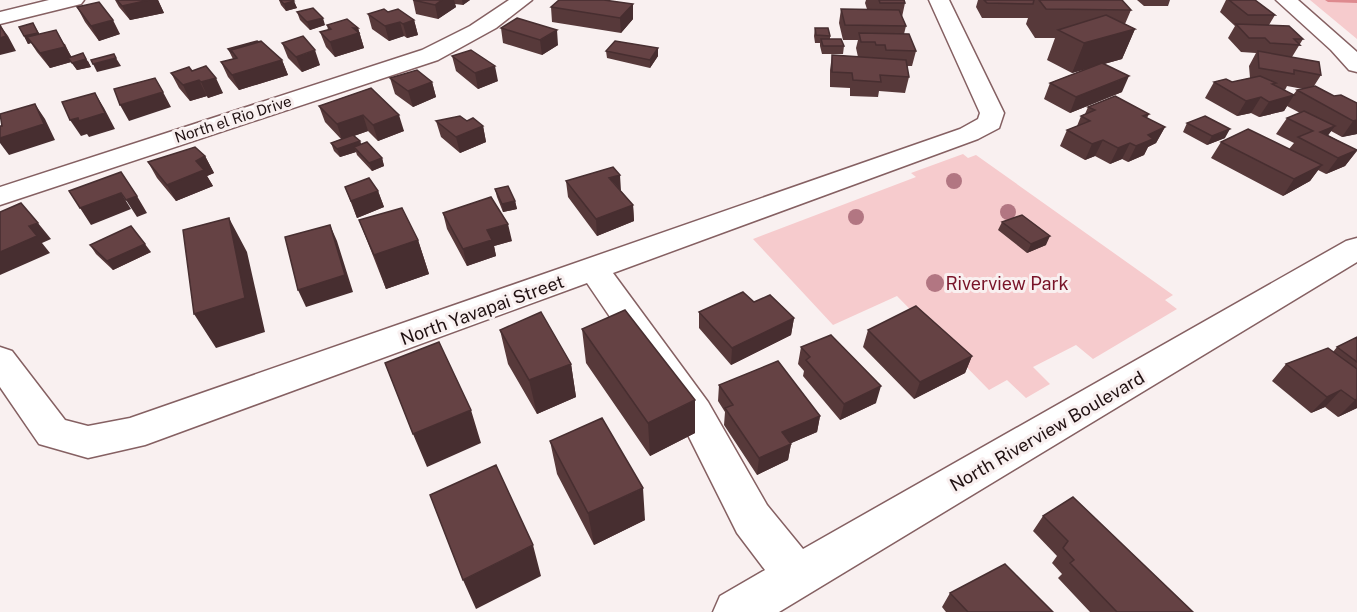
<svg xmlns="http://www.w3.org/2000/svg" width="1357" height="612" viewBox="0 0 1357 612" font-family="'Public Sans',sans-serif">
  <rect width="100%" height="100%" fill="#f9f0f0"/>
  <path fill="#f6cbcd" d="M 1310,0 L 1357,0 L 1357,39 Z
    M 963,154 L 968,158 L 976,155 L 1173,295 L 1165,300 L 1177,309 L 1093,359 L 1076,345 L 1033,367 L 1050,384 L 1026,398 L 1007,380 L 989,390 L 897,296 L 833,325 L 753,239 L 916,177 L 911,173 Z"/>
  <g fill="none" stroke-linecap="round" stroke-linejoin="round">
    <path fill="#de8a8f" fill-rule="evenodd" d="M 1325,0 L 1357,0 L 1357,3 L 1328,2 Z"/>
    <g stroke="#856062" stroke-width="3">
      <path id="minor" d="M 49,0 L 84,0 L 81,4 L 0,24 L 0,12 Z
        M 509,0 L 532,0 L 496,28 L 438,60 L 0,205 L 0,187 L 422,50 L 470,26 Z
        M 929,0 L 949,0 L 1004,113 L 999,128 L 978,139 L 613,273 L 708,402 L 767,505 L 803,549 L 1346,241 L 1357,238 L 1357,262 L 779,612 L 713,612 L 720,596 L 765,570 L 737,533 L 682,423 L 587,283 L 145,445 L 88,458 L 39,444 L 0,387 L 0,347 L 12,351 L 65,420 L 88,426 L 130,418 L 960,129 L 978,119 L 980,113 Z
        M 1276,0 L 1298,0 L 1357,52 L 1357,72 L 1349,70 L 1331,50 Z"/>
    </g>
    <use href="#minor" fill="#fff" fill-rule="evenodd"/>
  </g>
  <g fill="#b27682">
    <circle cx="954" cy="181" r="8"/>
    <circle cx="1008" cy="212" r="8"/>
    <circle cx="856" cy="217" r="8"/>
    <circle cx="935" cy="283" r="9"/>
  </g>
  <path fill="#57393a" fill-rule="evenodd" d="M 115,0 L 158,0 L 164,13 L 130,20 L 119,7 Z
    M 279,0 L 293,0 L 297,8 L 286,11 L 281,5 Z
    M 413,0 L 470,0 L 463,5 L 455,4 L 456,7 L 438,19 L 416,14 Z
    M 559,0 L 610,0 L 609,1 L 633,4 L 633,19 L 621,33 L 552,22 L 551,7 Z
    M 866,0 L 904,0 L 905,3 L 902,17 L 906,26 L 904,34 L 916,51 L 912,66 L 907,66 L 909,77 L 905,93 L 879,91 L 878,97 L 850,96 L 850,88 L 830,87 L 830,70 L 832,55 L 873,58 L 872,57 L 858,57 L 856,48 L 858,40 L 843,40 L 839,23 L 841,9 L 867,9 L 865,3 Z
    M 978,0 L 1122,0 L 1131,10 L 1125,24 L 1135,29 L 1122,59 L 1104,64 L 1122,92 L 1070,113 L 1044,99 L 1050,83 L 1086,69 L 1072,73 L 1047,60 L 1055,38 L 1035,38 L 1026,24 L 1028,18 L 982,18 L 976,7 Z
    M 1137,0 L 1170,0 L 1168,6 L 1144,6 Z
    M 1226,0 L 1255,0 L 1275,15 L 1269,25 L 1303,39 L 1292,57 L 1321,75 L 1314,86 L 1334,96 L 1357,103 L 1357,134 L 1342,137 L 1331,131 L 1328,135 L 1357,151 L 1345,166 L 1326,174 L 1318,170 L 1310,181 L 1283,196 L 1211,158 L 1221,142 L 1289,149 L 1294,143 L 1276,134 L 1287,118 L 1300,113 L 1287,106 L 1284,111 L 1259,117 L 1251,113 L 1237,116 L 1205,98 L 1214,82 L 1232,82 L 1250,78 L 1249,66 L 1256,53 L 1241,52 L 1228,38 L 1235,26 L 1220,12 ZM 1287,86 L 1303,89 L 1297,90 L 1293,95 L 1282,89 L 1285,90 Z
    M 77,7 L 120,34 L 99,41 L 85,22 Z
    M 297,12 L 325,25 L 310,30 L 300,20 Z
    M 388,12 L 414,20 L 418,35 L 407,38 L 404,36 L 389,41 L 372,29 L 368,14 Z
    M 327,25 L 358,28 L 364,48 L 335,57 L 326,47 L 320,32 L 328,30 Z
    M 501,28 L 558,45 L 542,55 L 503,43 Z
    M 815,28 L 830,36 L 830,39 L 844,46 L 843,54 L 822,54 L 820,46 L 820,43 L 815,43 L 814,36 Z
    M 39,34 L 65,44 L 71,57 L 88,61 L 91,67 L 77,70 L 71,62 L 50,68 L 37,52 L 31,43 L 28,44 L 24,36 Z
    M 282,43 L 320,65 L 302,72 L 288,58 Z
    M 658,48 L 658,56 L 650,68 L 607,58 L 606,51 Z
    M 228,49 L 282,60 L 288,75 L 239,90 L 228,77 L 221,62 L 233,59 Z
    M 452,56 L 498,81 L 478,89 L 456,71 Z
    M 192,71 L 223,93 L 208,98 L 207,96 L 190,101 L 179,88 L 171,73 Z
    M 390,78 L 432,82 L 436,97 L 413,107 L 395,94 Z
    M 371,88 L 404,131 L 378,141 L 368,131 L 354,136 L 360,141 L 361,144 L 382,158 L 384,166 L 372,171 L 357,155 L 356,152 L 340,157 L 334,151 L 331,143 L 341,139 L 325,122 L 319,106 Z
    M 1088,107 L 1149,114 L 1147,118 L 1165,127 L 1156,143 L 1148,147 L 1144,155 L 1128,162 L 1122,159 L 1110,164 L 1095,156 L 1085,160 L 1060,146 L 1067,130 L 1077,126 L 1081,116 L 1085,114 Z
    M 436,121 L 467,121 L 483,126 L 486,142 L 460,153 L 441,137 Z
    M 1187,123 L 1225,138 L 1207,145 L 1183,132 Z
    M 205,156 L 214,173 L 207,176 L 213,186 L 176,201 L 157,178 L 148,162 Z
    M 566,181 L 621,191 L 633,205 L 634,221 L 597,236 L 568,197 Z
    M 345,187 L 378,191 L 384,207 L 357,218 Z
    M 495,189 L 515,201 L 517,209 L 503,212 L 497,197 Z
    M 443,213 L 512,241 L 494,246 L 496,256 L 467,266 L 447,229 Z
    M 359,220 L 418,240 L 429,274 L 386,289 Z
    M 1002,222 L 1046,245 L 1027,253 L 998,230 Z
    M 90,245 L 151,252 L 113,270 L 96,254 Z
    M 754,302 L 794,318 L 791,335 L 731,365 L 699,328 L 699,312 Z
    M 582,329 L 695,433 L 650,456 L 586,363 Z
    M 500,330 L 571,364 L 576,397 L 537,414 L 508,364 Z
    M 868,330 L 972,356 L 965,373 L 914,399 L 863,347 Z
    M 1357,337 L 1357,408 L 1338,417 L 1325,407 L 1311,413 L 1272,381 L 1286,364 L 1333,352 L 1337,347 Z
    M 801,347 L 876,403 L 840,420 L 803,376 L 804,371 L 798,364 Z
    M 719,385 L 820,416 L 817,432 L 791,443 L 791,444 L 788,460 L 757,475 L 724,425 L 725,412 L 718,401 Z
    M 550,441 L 645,520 L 594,545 L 557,474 Z
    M 1043,516 L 1193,612 L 1090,612 L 1058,578 L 1062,574 L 1052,563 L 1057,556 L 1033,531 Z
    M 950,593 L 1053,612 L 946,612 L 942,607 Z"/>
  <path fill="#472e30" d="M 149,0 L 158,0 L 164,13 L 130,20 L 122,6 Z
    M 442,0 L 454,0 L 456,7 L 438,19 L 435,5 Z
    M 462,0 L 470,0 L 463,5 Z
    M 294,1 L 297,8 L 286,11 L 284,4 Z
    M 633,4 L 633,19 L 621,33 L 620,18 Z
    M 323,18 L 325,25 L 310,30 L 307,22 Z
    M 113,20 L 120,34 L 99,41 L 91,26 Z
    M 414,20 L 418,35 L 407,38 L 403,24 Z
    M 400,22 L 404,36 L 389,41 L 385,26 Z
    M 33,23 L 43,40 L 27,37 L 31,43 L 28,44 L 24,36 Z
    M 0,25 L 8,36 L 16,51 L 0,55 Z
    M 353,28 L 358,28 L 364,48 L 335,57 L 330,42 Z
    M 1135,29 L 1122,59 L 1072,73 L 1084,43 Z
    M 56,30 L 74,61 L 68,58 L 71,62 L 50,68 L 40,53 Z
    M 557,30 L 558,45 L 542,55 L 540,40 Z
    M 658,48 L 658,56 L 650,68 L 650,60 Z
    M 315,50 L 320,65 L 302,72 L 296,57 Z
    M 83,53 L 91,67 L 77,70 L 72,63 Z
    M 116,58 L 121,66 L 97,72 L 93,64 Z
    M 282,60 L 288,75 L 239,90 L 232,75 Z
    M 495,66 L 498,81 L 478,89 L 475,73 Z
    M 1129,76 L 1122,92 L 1070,113 L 1076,97 Z
    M 216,78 L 223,93 L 208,98 L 201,82 Z
    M 199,80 L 207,96 L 190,101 L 183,85 Z
    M 432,82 L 436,97 L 413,107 L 408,91 Z
    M 163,92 L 171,107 L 129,121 L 120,105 Z
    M 95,93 L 104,108 L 115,129 L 89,137 L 87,134 L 81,136 L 70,120 Z
    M 1294,95 L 1284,111 L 1259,117 L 1269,102 Z
    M 1261,97 L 1251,113 L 1237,116 L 1246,101 Z
    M 35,104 L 45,119 L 55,140 L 9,155 L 0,143 L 0,138 Z
    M 363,115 L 368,131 L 342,140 L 337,124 Z
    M 399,115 L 404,131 L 378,141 L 373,125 Z
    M 1357,120 L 1357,134 L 1342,137 L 1353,121 Z
    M 483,126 L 486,142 L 460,153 L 456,137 Z
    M 1335,126 L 1323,142 L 1320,132 Z
    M 1165,127 L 1156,143 L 1148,147 L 1144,155 L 1128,162 L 1136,146 L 1148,135 Z
    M 1230,129 L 1225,138 L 1207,145 L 1212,136 Z
    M 1103,140 L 1095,156 L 1085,160 L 1092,144 Z
    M 360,141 L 363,149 L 354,147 L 356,152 L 340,157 L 337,149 Z
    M 1130,143 L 1122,159 L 1110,164 L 1118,148 Z
    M 1357,150 L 1345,166 L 1326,174 L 1338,158 Z
    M 205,156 L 214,173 L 207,176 L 213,186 L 176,201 L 167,185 L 196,161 Z
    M 382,158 L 384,166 L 372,171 L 369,163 Z
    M 1322,165 L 1310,181 L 1283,196 L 1294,179 Z
    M 620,175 L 621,191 L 609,178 Z
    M 378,191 L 384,207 L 357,218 L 351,201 Z
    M 121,193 L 131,209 L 91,225 L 80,208 Z
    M 137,196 L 147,213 L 137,217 L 126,200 Z
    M 515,201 L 517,209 L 503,212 L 502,204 Z
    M 633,205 L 634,221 L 597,236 L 596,219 Z
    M 229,218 L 247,252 L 265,332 L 216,348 L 194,314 Z
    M 38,223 L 51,239 L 42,243 L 50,253 L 0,275 L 0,252 L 29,226 Z
    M 508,224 L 512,241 L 494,246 L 496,256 L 467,266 L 463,249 L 487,230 Z
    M 330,225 L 337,241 L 353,292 L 306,307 L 298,290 Z
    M 1050,236 L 1046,245 L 1027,253 L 1031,244 Z
    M 418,240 L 429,274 L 386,289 L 374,255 Z
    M 145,244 L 151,252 L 113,270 L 107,261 Z
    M 794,318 L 791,335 L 731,365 L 732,348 Z
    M 972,356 L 965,373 L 914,399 L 920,382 Z
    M 571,364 L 576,397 L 537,414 L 529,380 Z
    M 881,386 L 876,403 L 840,420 L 844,404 Z
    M 1341,390 L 1325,407 L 1311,413 L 1327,397 Z
    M 1357,399 L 1357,408 L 1338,417 L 1355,400 Z
    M 695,400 L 695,433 L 650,456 L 648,423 Z
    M 471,410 L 481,443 L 427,467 L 413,434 Z
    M 820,416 L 817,432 L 780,448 L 782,432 Z
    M 791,444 L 788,460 L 757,475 L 759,458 Z
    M 643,488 L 645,520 L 594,545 L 588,513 Z
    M 533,545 L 541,576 L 476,609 L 463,580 Z"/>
  <path fill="#654244" stroke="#472e30" stroke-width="1.5" d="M 117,0 L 149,0 L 122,6 Z
    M 280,0 L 293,0 L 294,1 L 284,4 Z
    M 413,0 L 442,0 L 435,5 Z
    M 559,0 L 604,0 L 633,4 L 620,18 L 551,7 Z
    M 879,0 L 904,0 L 905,3 L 880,3 Z
    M 984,0 L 1034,0 L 1033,4 L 987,3 Z
    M 1039,0 L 1122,0 L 1131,10 L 1046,9 Z
    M 1229,0 L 1255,0 L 1275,15 L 1248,15 Z
    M 99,2 L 113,20 L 91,26 L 77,7 Z
    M 313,8 L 323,18 L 307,22 L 297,12 Z
    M 384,9 L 388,12 L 398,9 L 414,20 L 403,24 L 400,22 L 385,26 L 368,14 Z
    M 841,9 L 899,10 L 906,26 L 845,25 Z
    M 1106,15 L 1135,29 L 1084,43 L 1058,30 Z
    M 517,18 L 557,30 L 540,40 L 501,28 Z
    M 347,19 L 358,28 L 353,28 L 359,33 L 330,42 L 320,32 L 331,29 L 327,25 Z
    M 33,23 L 38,33 L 24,36 L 19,27 Z
    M 1236,24 L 1289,26 L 1303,39 L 1294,39 L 1300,45 L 1270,43 L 1265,38 L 1249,38 Z
    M 0,25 L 6,36 L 0,38 Z
    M 815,28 L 828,28 L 830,36 L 816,35 Z
    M 56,30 L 65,47 L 40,53 L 27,37 Z
    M 859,33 L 909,34 L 916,51 L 886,50 L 885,45 L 876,45 L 875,42 L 861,42 Z
    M 303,36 L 315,50 L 296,57 L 282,43 Z
    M 821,39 L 841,39 L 844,46 L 823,46 Z
    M 257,41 L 259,42 L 231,50 L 232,53 L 228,49 Z
    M 261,41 L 282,60 L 232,75 L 221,62 L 237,58 L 231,50 Z
    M 615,41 L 658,48 L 650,60 L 606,51 Z
    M 471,50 L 495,66 L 475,73 L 452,56 Z
    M 1258,51 L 1319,62 L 1321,75 L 1294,70 L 1294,74 L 1259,68 Z
    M 83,53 L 86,59 L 72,63 L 68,58 Z
    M 114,54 L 116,58 L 93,64 L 91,60 Z
    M 832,55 L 906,60 L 909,77 L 880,75 L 881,82 L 853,80 L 852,73 L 832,72 Z
    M 1102,63 L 1129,76 L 1076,97 L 1050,83 Z
    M 206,66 L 216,78 L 201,82 L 199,80 L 183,85 L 171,73 L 189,67 L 192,71 Z
    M 417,70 L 432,82 L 408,91 L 390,78 Z
    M 1260,76 L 1276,83 L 1272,84 L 1294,95 L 1269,102 L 1261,97 L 1246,101 L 1214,82 L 1226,79 L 1232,82 Z
    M 155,78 L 163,92 L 120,105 L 114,89 Z
    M 1315,86 L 1334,96 L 1341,95 L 1357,103 L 1357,120 L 1353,121 L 1297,90 Z
    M 371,88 L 399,115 L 373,125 L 363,115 L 337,124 L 319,106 Z
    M 95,93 L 105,113 L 79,121 L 78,118 L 70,120 L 62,102 Z
    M 1115,96 L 1149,114 L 1143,116 L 1165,127 L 1148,135 L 1153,139 L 1136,146 L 1130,143 L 1118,148 L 1103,140 L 1092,144 L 1067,130 L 1090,121 L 1081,116 L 1095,110 L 1088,107 Z
    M 35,104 L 44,124 L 0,138 L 0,126 L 2,126 L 0,114 Z
    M 1304,111 L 1335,126 L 1320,132 L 1357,150 L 1338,158 L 1298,137 L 1313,131 L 1287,118 Z
    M 460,116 L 467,121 L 473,118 L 483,126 L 456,137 L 436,121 Z
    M 1205,116 L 1230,129 L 1212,136 L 1187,123 Z
    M 1248,129 L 1322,165 L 1294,179 L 1221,142 Z
    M 353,135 L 360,141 L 337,149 L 331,143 Z
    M 367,142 L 382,158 L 369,163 L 354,147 Z
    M 195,147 L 205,156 L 196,161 L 204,170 L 167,185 L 148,162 Z
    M 613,167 L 620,175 L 609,178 L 633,205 L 596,219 L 566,181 Z
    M 121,172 L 137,196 L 126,200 L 121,193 L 80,208 L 69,191 Z
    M 369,178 L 378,191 L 351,201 L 345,187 Z
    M 508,186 L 515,201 L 502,204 L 495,189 Z
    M 491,197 L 508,224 L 487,230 L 492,240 L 463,249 L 443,213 Z
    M 21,203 L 38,223 L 29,226 L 37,236 L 0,252 L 0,212 Z
    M 402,208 L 418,240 L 374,255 L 359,220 Z
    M 1022,215 L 1050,236 L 1031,244 L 1002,222 Z
    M 229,218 L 245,298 L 194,314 L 183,230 Z
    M 330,225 L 345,275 L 298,290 L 285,237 Z
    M 131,226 L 145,244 L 107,261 L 90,245 Z
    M 743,292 L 754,302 L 770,295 L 794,318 L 732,348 L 699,312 Z
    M 916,306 L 972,356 L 920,382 L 868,330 Z
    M 625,310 L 695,400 L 648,423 L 582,329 Z
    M 541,312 L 571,364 L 529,380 L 500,330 Z
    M 831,335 L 881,386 L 844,404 L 806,360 L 810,357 L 801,347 Z
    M 1357,337 L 1357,362 L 1337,347 Z
    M 439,342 L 471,410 L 413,434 L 385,363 Z
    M 1328,348 L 1357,369 L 1357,399 L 1355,400 L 1341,390 L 1327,397 L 1286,364 Z
    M 778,361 L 820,416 L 782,432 L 791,444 L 759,458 L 725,408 L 733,405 L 719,385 Z
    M 602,418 L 643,488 L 588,513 L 550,441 Z
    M 496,465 L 533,545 L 463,580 L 430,495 Z
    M 1073,497 L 1193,612 L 1117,612 L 1070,563 L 1074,560 L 1063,548 L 1068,541 L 1043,516 Z
    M 1005,564 L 1053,612 L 968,612 L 950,593 Z"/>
  <g text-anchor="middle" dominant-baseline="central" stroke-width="6" stroke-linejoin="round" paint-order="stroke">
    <g font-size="15" fill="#201112" stroke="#f9f0f0">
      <text transform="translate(233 119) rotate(-18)">North el Rio Drive</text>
    </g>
    <g font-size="18" fill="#781328" stroke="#f9f0f0">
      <text x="1007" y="283">Riverview Park</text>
    </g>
    <g font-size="18" fill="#201112" stroke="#f9f0f0">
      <text transform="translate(482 310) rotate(-20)">North Yavapai Street</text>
      <text transform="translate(1047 431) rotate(-30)">North Riverview Boulevard</text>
    </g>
  </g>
</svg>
